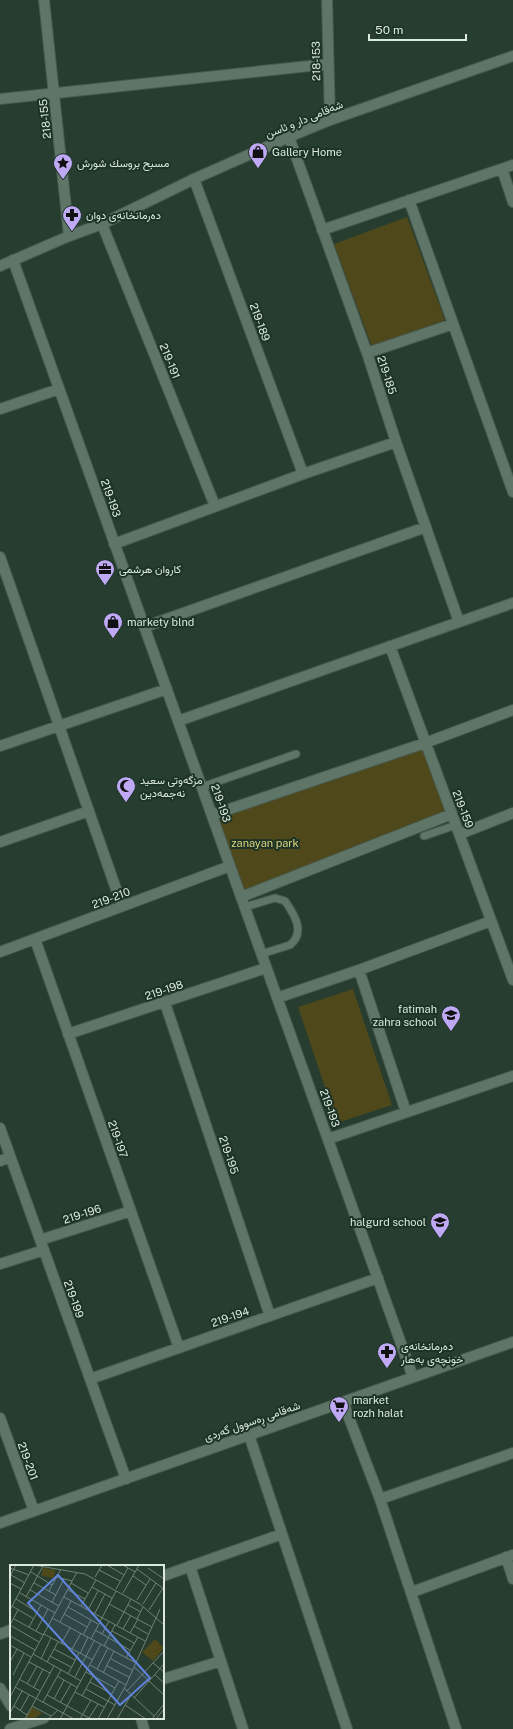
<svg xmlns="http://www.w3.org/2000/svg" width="513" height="1729" viewBox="0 0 513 1729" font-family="'Public Sans',Vazirmatn,sans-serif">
  <rect width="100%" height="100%" fill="#273d30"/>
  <path fill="#4e481a" d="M 407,217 L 445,320 L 372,347 L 334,244 Z
    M 424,749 L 446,810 L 241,897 L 213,818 Z
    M 353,989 L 392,1105 L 337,1123 L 298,1007 Z"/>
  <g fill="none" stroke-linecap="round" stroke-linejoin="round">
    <g stroke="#485b50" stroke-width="9">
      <path id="service" d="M 202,787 L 296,754
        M 424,836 L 456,825
        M 245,907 L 275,898 L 285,901 C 294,914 306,932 290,945 L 261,954"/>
    </g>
    <g stroke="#485b50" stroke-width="12">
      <path id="minor" d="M 44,0 L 69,236
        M 327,0 L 330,120
        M 0,99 L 328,64
        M 289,137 L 367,353 L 396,442 L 459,622
        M 502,169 L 513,202
        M 194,179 L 303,474
        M 409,200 L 513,492
        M 102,224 L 215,506
        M 322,230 L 513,165
        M 13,260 L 413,1377
        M 367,353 L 453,324
        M 0,409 L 59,389
        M 114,544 L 303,474 L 396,442
        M 0,557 L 122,906
        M 144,627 L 426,527
        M 390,646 L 513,980
        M 178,721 L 513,603
        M 0,746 L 167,689
        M 212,815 L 425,743 L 513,710
        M 460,834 L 513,813
        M 0,842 L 89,811
        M 241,897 L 452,814
        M 35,939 L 179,1348
        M 0,952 L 230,866
        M 359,970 L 406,1112
        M 277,998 L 359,970 L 491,921
        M 165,1003 L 270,1316
        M 68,1034 L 266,968
        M 0,1128 L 126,1479
        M 328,1139 L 513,1076
        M 0,1161 L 10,1157
        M 40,1240 L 131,1211
        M 0,1264 L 44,1250
        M 90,1379 L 378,1278
        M 343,1402 L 380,1499 L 456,1729
        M 0,1418 L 34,1511
        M 249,1435 L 347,1729
        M 380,1499 L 513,1453
        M 506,1557 L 513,1579
        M 190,1566 L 243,1729
        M 163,1576 L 282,1534
        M 412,1592 L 513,1555
        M 0,1634 L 11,1630
        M 163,1679 L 221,1661
        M 0,1688 L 11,1706
        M 141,1718 L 144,1729
        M 10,1729 L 44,1718"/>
    </g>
    <g stroke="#485b50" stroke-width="12">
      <path id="tertiary" d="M 0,266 L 69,236 L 102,224 L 194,179 L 289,137 L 330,120 L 513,56
        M 0,1523 L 513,1342"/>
    </g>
    <use href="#service" stroke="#5e7567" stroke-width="7"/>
    <use href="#minor" stroke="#5e7567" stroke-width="10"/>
    <use href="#tertiary" stroke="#5e7567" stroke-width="10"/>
  </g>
  <defs>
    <g id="shop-pin" transform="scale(1)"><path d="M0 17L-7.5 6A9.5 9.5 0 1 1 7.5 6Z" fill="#bfa8f4" stroke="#1d3326"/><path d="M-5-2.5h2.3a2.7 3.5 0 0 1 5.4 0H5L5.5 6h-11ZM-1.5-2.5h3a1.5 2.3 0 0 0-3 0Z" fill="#111"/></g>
    <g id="sight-pin" transform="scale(1)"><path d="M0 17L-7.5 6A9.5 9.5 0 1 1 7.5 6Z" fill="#bfa8f4" stroke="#1d3326"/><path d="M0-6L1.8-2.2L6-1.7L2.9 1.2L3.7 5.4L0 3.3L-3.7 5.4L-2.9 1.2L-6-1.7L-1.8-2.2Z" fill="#111"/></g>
    <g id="pharmacy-pin" transform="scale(1)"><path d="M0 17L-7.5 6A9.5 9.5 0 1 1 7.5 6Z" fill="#bfa8f4" stroke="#1d3326"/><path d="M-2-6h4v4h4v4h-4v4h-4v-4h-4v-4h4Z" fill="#111"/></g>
    <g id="office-pin" transform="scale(1)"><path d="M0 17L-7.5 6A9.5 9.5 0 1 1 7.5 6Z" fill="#bfa8f4" stroke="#1d3326"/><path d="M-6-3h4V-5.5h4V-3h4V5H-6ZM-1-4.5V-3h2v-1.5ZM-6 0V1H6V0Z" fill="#111"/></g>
    <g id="mosque-pin" transform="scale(1)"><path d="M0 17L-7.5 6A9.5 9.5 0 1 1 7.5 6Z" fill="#bfa8f4" stroke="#1d3326"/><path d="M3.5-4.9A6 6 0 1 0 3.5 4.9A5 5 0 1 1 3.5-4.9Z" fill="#111"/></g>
    <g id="school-pin" transform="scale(1)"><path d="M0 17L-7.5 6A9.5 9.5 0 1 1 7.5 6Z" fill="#bfa8f4" stroke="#1d3326"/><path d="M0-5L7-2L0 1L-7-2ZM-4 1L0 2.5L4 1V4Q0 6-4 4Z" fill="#111"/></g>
    <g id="supermarket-pin" transform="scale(1)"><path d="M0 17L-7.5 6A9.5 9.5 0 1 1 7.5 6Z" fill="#bfa8f4" stroke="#1d3326"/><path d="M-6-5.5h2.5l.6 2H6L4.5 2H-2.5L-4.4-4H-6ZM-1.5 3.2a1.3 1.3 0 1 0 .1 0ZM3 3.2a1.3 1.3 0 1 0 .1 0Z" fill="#111"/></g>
  </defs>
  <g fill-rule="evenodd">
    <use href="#shop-pin" x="258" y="152"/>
    <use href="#sight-pin" x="63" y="163"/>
    <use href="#pharmacy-pin" x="72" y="215"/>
    <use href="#office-pin" x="105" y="569"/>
    <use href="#shop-pin" x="113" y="622"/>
    <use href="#mosque-pin" x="126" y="786"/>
    <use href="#school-pin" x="451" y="1015"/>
    <use href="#school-pin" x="440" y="1222"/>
    <use href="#pharmacy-pin" x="387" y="1352"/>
    <use href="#supermarket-pin" x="339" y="1406"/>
  </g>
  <g text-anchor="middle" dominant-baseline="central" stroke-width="4" stroke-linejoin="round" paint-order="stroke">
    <g font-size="11" fill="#dbe9e0" stroke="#1d3326">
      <text transform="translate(316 61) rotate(-91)">218-153</text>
      <text transform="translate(45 119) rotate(-96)">218-155</text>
      <text transform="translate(304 119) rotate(-22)">شەقامی دار و ئاسن</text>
      <text transform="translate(260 322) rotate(70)">219-189</text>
      <text transform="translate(170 361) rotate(68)">219-191</text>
      <text transform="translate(387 375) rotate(72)">219-185</text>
      <text transform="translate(111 498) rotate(70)">219-193</text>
      <text transform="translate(221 803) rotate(71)">219-193</text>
      <text transform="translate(463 809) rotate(69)">219-159</text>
      <text transform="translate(111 898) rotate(-21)">219-210</text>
      <text transform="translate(164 990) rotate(-19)">219-198</text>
      <text transform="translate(330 1108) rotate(70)">219-193</text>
      <text transform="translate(118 1139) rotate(71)">219-197</text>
      <text transform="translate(229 1155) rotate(71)">219-195</text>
      <text transform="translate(82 1214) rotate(-18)">219-196</text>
      <text transform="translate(74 1299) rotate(70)">219-199</text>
      <text transform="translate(230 1317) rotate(-19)">219-194</text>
      <text transform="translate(252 1421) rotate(-19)">شەقامی ڕەسوول گەردی</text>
      <text transform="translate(28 1461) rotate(70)">219-201</text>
    </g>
    <g font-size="11" fill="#dbe9e0" stroke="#1d3326" text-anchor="start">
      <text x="272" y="152">Gallery Home</text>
      <text x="77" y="163">مسبح بروسك شورش</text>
      <text x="86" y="215">دەرمانخانەی دوان</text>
      <text x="119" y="569">كاروان هرشمی</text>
      <text x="127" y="622">markety blnd</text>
      <text x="140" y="780">مزگەوتی سعید<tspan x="140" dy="13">نەجمەدین</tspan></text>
      <text x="437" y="1009" text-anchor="end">fatimah<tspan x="437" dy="13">zahra school</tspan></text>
      <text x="426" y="1222" text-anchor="end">halgurd school</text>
      <text x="401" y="1346">دەرمانخانەی<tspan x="401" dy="13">خونچەی بەهار</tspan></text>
      <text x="353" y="1400">market<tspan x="353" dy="13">rozh halat</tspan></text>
    </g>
    <g font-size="11" fill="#dcd17c" stroke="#1d3326">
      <text x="265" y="843">zanayan park</text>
    </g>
  </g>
  <g transform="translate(10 1565)">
    <rect width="154" height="154" fill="#273d30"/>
    <path d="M 33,3 L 45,5 L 44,13 L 31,11 ZM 145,74 L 154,83 L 143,96 L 132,87 ZM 22,142 L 32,148 L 24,154 L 15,154 Z" fill="#4e481a"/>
    <path fill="none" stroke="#6f8276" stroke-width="1" d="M 24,0 L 75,9 L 130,39 L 154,60M 97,0 L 114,10M 113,0 L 125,7M 0,3 L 19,10M 138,3 L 154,14M 127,4 L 154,24M 89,5 L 110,16M 21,7 L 42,20M 1,10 L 15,18M 0,11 L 6,0M 123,11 L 136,20M 47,12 L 62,16M 85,12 L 92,0M 0,18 L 11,24M 24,18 L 46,30M 61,18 L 78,28M 82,22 L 102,33M 106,24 L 118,3M 20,25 L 49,41M 58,25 L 75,34M 39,26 L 51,4M 10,28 L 45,48M 113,28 L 129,0M 16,32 L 33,1M 54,32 L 135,76M 6,34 L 27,47M 127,35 L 140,14M 42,37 L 54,14M 99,39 L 142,62M 133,39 L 146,18M 118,40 L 131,47M 2,41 L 24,54M 71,41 L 86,15M 58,42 L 88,59M 0,45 L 24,0M 8,45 L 0,60 L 29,77M 78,45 L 88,26M 139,45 L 153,23M 85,48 L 95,29M 54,49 L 77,62M 42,53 L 126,98M 4,54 L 33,70M 127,54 L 133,42M 50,57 L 61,36M 107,60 L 121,34M 124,61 L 138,69M 19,62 L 31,40M 113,64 L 121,50M 85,65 L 120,85M 26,66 L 38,44M 102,66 L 124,78M 120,68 L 128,54M 34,69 L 83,95M 92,69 L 99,56M 73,70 L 81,55M 0,71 L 25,85M 81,74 L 106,26M 51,79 L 60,63M 0,80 L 21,92M 94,81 L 105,60M 44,84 L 65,95M 62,84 L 71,68M 23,89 L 71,116M 70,89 L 78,72M 40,91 L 61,102M 116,93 L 128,72M 31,94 L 41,73M 101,94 L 122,105M 0,97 L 7,84M 19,97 L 40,108M 37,97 L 48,77M 143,98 L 154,107M 80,100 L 116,120M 97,101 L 119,112M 124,102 L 154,130M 87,104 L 98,83M 76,107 L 105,123M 93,108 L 104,86M 58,109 L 69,88M 3,110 L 14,88M 145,110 L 154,118M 47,111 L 68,123M 65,112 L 84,76M 9,114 L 30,126M 80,117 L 102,129M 17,119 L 27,101M 5,122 L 64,154M 24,122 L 33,104M 114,123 L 144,151M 76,124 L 105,140M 117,126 L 154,86M 65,127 L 94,142M 37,130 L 81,154M 72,131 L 83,111M 0,132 L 67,7M 124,133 L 154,99M 44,134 L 54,115M 33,137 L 51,105M 50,138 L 61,119M 115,140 L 136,154M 4,141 L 17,150M 22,141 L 41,151M 10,146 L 19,130M 0,148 L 12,126M 79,153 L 88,139M 15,154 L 44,101M 38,154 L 48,145M 50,154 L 91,79M 70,154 L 81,135M 88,154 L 109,116M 97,154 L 116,120 L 150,44M 107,154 L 121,130M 142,154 L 154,139M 146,154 L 154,144"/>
    <path fill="#6084db" fill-opacity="0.15" stroke="#6084db" stroke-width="2" d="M 48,10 L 140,113 L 110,140 L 18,38 Z"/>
    <rect width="154" height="154" fill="none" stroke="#dbe9e0" stroke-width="2"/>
  </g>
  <path d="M369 34v6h97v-6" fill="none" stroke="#dbe9e0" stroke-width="2"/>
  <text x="375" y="34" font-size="12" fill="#dbe9e0" stroke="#1d3326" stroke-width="3" paint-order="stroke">50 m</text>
</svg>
